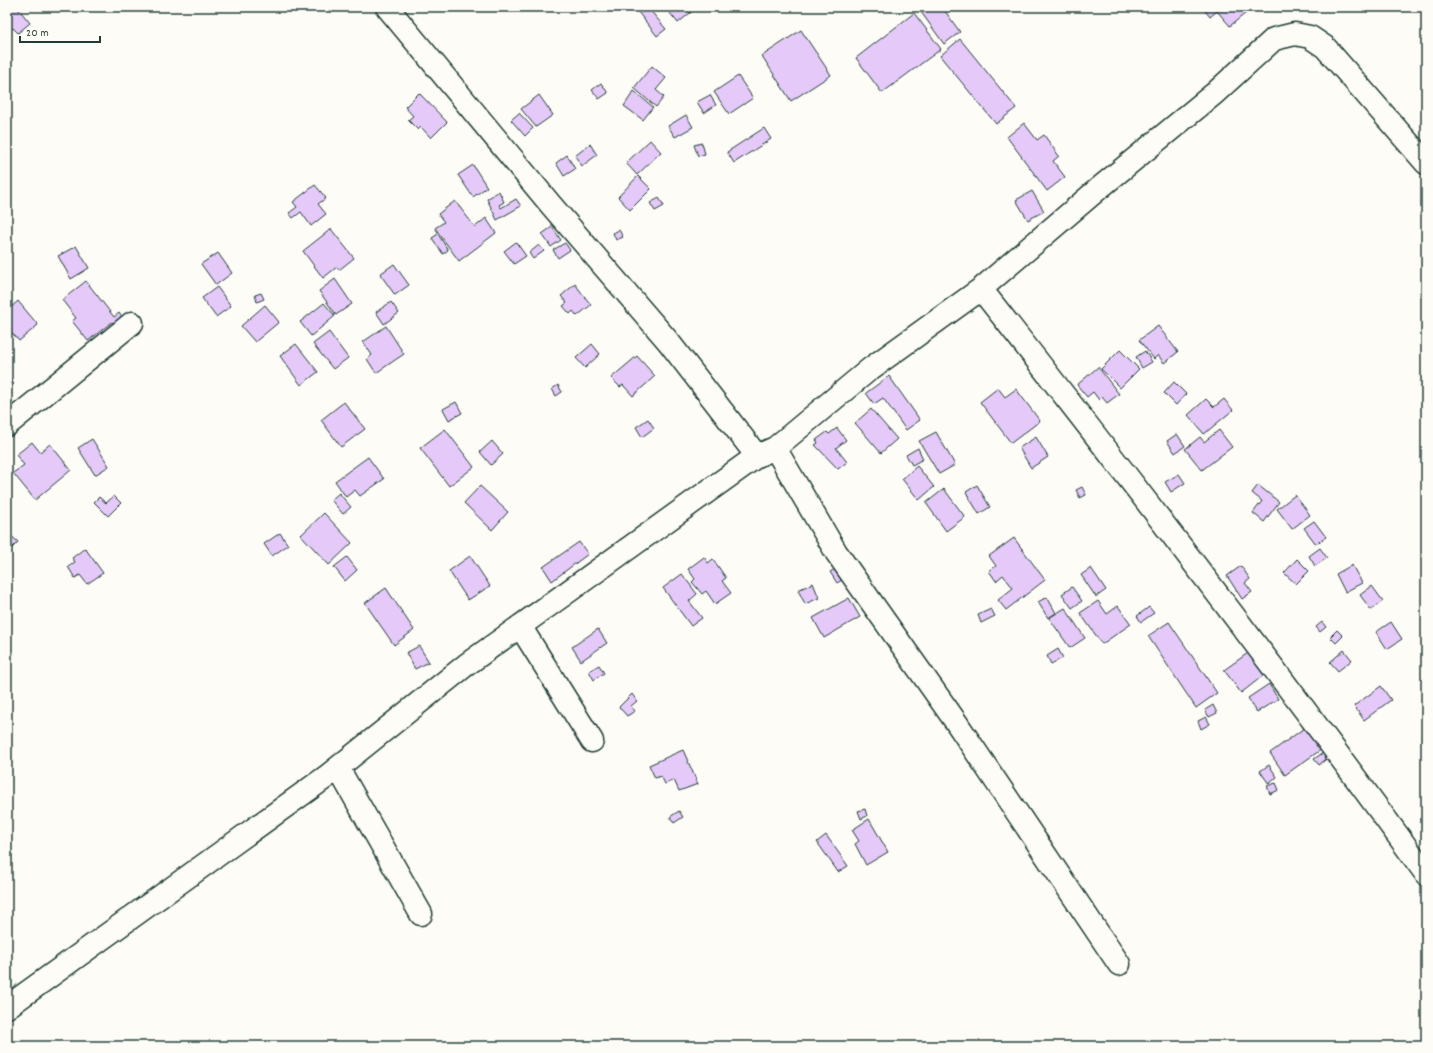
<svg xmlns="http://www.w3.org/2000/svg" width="1433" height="1053" viewBox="0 0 1433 1053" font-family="Dekko,sans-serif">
  <rect width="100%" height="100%" fill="#fdfcf7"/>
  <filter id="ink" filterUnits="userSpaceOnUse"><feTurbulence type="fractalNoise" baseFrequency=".025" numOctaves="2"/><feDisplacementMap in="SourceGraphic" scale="8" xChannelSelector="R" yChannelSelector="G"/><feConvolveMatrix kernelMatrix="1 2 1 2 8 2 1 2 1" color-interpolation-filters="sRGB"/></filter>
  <g filter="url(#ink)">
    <path fill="#e4c9f9" stroke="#1f3d34" d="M 7,7 L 17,7 L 30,23 L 18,33 L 13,28 L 8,32 Z
      M 634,7 L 652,7 L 649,9 L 666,29 L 657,36 Z
      M 665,7 L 695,7 L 696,8 L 678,23 Z
      M 928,7 L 942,7 L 960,32 L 944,44 L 921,12 Z
      M 1202,7 L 1251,7 L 1252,8 L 1230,26 L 1217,11 L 1210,17 Z
      M 914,13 L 941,49 L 882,93 L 856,58 Z
      M 801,30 L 831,75 L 791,101 L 762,56 Z
      M 960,39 L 1016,108 L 996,124 L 940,56 Z
      M 652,66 L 666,78 L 656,90 L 664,97 L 656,107 L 634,88 Z
      M 738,76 L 753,98 L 729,114 L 714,92 Z
      M 601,83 L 608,93 L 599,99 L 592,90 Z
      M 634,91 L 653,107 L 643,120 L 624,106 Z
      M 419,93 L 447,122 L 431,138 L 421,127 L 418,130 L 408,120 L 413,116 L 405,107 Z
      M 539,95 L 553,115 L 536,127 L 521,109 Z
      M 710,95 L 716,105 L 704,113 L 697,102 Z
      M 519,113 L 533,128 L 525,136 L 511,120 Z
      M 686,115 L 693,127 L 675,137 L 668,126 Z
      M 1024,123 L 1037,140 L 1044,135 L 1059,156 L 1053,161 L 1065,177 L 1047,191 L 1007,137 Z
      M 764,128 L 771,139 L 734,163 L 727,152 Z
      M 650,140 L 661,152 L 637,175 L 626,163 Z
      M 702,143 L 705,154 L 698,156 L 694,145 Z
      M 590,144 L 597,155 L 582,166 L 575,156 Z
      M 567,155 L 575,169 L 564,176 L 556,163 Z
      M 473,165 L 487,187 L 473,197 L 458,175 Z
      M 638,176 L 651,189 L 630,210 L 618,197 Z
      M 315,185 L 326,198 L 318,204 L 326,214 L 311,226 L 301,212 L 293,218 L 289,213 L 297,207 L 293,202 Z
      M 499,191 L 504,202 L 499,205 L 501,208 L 516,199 L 521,206 L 497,220 L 487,199 Z
      M 1032,191 L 1044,211 L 1028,220 L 1016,200 Z
      M 659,198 L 664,206 L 655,211 L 650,203 Z
      M 455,201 L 475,227 L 486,218 L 496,233 L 459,261 L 435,228 L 444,222 L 438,214 Z
      M 552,227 L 561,240 L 551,247 L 542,234 Z
      M 331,229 L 354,258 L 339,270 L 337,267 L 323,278 L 303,251 Z
      M 619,230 L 623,237 L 616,240 L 613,233 Z
      M 438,234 L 448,250 L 443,254 L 432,238 Z
      M 516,242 L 526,256 L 514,264 L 504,251 Z
      M 565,243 L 570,250 L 558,258 L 553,250 Z
      M 539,245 L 544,251 L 533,259 L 529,253 Z
      M 76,246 L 89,268 L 71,279 L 58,256 Z
      M 218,253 L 232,273 L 216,285 L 201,264 Z
      M 394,264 L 409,285 L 395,295 L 380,274 Z
      M 335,279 L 352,304 L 336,315 L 319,291 Z
      M 86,281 L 114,317 L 119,313 L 125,321 L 117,327 L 112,322 L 88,341 L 72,321 L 76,318 L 62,300 Z
      M 575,284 L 591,305 L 577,316 L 573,311 L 570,314 L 563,306 L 567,303 L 561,296 Z
      M 217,287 L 231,306 L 216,317 L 202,298 Z
      M 261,293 L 264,299 L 257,302 L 255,295 Z
      M 18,301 L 38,325 L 19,341 L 7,327 L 7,311 Z
      M 391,302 L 399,313 L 384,324 L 376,312 Z
      M 324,303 L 335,316 L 311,336 L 300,322 Z
      M 265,305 L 279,322 L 255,342 L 241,326 Z
      M 386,326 L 404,354 L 376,373 L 367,359 L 372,355 L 363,342 Z
      M 1158,326 L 1178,352 L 1164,363 L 1158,355 L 1154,359 L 1139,340 Z
      M 329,332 L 348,358 L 333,369 L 313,344 Z
      M 296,344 L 318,372 L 301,385 L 280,356 Z
      M 592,344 L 600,354 L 585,368 L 576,358 Z
      M 1120,350 L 1139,369 L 1120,388 L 1101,369 Z
      M 1145,351 L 1152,362 L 1142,368 L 1136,357 Z
      M 637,356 L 655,376 L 633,396 L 623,385 L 620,387 L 611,378 Z
      M 1098,367 L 1119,394 L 1107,403 L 1102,397 L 1099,400 L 1093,392 L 1087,397 L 1077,385 Z
      M 7,376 L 14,384 L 7,391 Z
      M 889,376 L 920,420 L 906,430 L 883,398 L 874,404 L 866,393 Z
      M 1174,382 L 1186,394 L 1176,405 L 1164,393 Z
      M 558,385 L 562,392 L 556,396 L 552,389 Z
      M 699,387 L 704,392 L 697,399 L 692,394 Z
      M 998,388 L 1005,397 L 1016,389 L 1040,421 L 1011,443 L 980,402 Z
      M 1206,399 L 1214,407 L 1224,399 L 1233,410 L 1204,434 L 1188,415 Z
      M 344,402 L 365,429 L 341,447 L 321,420 Z
      M 456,402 L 462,413 L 449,420 L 443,409 Z
      M 871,409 L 897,439 L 881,453 L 855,423 Z
      M 648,419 L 654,428 L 642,437 L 636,427 Z
      M 837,428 L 846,440 L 836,448 L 847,462 L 838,469 L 815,445 L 818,443 L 816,440 L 827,432 L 829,434 Z
      M 445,429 L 474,467 L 449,486 L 420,448 Z
      M 1219,430 L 1232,447 L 1202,470 L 1185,449 L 1200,437 L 1204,442 Z
      M 936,432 L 955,465 L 939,474 L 919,441 Z
      M 1177,434 L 1185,446 L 1175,453 L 1167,441 Z
      M 1036,437 L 1048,457 L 1031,468 L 1019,448 Z
      M 92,439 L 109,466 L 95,475 L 78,448 Z
      M 492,441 L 503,454 L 491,465 L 480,452 Z
      M 32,442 L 40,452 L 50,444 L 71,470 L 35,500 L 13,473 L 24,465 L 16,455 Z
      M 918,448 L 923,459 L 912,465 L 906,455 Z
      M 368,457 L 384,479 L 360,496 L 355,490 L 346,497 L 335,481 Z
      M 917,466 L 934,487 L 919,500 L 902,479 Z
      M 1179,474 L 1185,483 L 1171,492 L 1165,482 Z
      M 977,485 L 990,507 L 979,514 L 966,492 Z
      M 1258,485 L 1279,502 L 1264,522 L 1253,513 L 1262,501 L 1252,493 Z
      M 480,486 L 508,512 L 492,530 L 464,503 Z
      M 1082,487 L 1086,495 L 1080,498 L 1076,490 Z
      M 944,489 L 965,517 L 946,531 L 926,503 Z
      M 339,493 L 351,507 L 343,514 L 331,500 Z
      M 1295,495 L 1310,515 L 1292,529 L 1277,509 Z
      M 114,496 L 121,503 L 108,516 L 94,502 L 99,497 L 106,503 Z
      M 324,513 L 352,543 L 329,565 L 301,535 Z
      M 1314,521 L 1326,537 L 1316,544 L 1304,528 Z
      M 7,532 L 18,542 L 7,553 Z
      M 280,533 L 288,545 L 272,556 L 264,544 Z
      M 1014,538 L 1045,580 L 1006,610 L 998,600 L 1013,588 L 1003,575 L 996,581 L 989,571 L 996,566 L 989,556 Z
      M 579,542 L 588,554 L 552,581 L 543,567 Z
      M 85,548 L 103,573 L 87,584 L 80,575 L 75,578 L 68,567 L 75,562 L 72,558 Z
      M 1320,548 L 1327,558 L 1315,566 L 1309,556 Z
      M 470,556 L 490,586 L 468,600 L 449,571 Z
      M 347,557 L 357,570 L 345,581 L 334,567 Z
      M 704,557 L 708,563 L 713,559 L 726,578 L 722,581 L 731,593 L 715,604 L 706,591 L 702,594 L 692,582 L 695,579 L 688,569 Z
      M 1297,559 L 1309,571 L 1296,584 L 1284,573 Z
      M 1352,565 L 1362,583 L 1345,592 L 1336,574 Z
      M 1241,566 L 1250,579 L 1245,583 L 1252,592 L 1242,599 L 1227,576 Z
      M 838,567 L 845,578 L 837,583 L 830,572 Z
      M 1091,568 L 1106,590 L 1096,597 L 1081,575 Z
      M 682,574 L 697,594 L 689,601 L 702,618 L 691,626 L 663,588 Z
      M 813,583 L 819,598 L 805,604 L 798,590 Z
      M 1372,586 L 1383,601 L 1371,610 L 1360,595 Z
      M 1072,587 L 1082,601 L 1072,608 L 1062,594 Z
      M 386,588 L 414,630 L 394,645 L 365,603 Z
      M 1047,597 L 1056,613 L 1048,618 L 1038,602 Z
      M 849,598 L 860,617 L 824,638 L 813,618 Z
      M 1098,601 L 1107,614 L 1118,606 L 1131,624 L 1102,644 L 1080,613 Z
      M 1149,607 L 1154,613 L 1141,622 L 1137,616 Z
      M 1065,608 L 1085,638 L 1070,648 L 1049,618 Z
      M 991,609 L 995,616 L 981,623 L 978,615 Z
      M 1169,622 L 1217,693 L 1196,708 L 1148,636 Z
      M 1322,622 L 1326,627 L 1320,632 L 1316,627 Z
      M 1391,622 L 1402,639 L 1387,649 L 1376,632 Z
      M 598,629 L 607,643 L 581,661 L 572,647 Z
      M 1337,630 L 1343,636 L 1336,643 L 1330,637 Z
      M 419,646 L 429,662 L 415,669 L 406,653 Z
      M 1058,649 L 1063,658 L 1051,664 L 1047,656 Z
      M 1344,650 L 1352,660 L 1338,671 L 1330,662 Z
      M 1248,653 L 1264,675 L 1241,693 L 1224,670 Z
      M 599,665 L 604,673 L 594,680 L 589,671 Z
      M 1269,684 L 1278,699 L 1257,712 L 1248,698 Z
      M 1381,686 L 1391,700 L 1364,720 L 1354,706 Z
      M 632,694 L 637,701 L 631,706 L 635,711 L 627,716 L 619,707 Z
      M 1213,705 L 1217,713 L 1209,717 L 1205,710 Z
      M 1206,717 L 1210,724 L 1201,729 L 1198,721 Z
      M 1307,726 L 1322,749 L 1285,775 L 1270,753 Z
      M 683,750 L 698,784 L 679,791 L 674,780 L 665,784 L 661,776 L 655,778 L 649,765 Z
      M 1327,750 L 1331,755 L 1319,765 L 1314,759 Z
      M 1269,765 L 1277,777 L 1269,784 L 1260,771 Z
      M 1276,783 L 1279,790 L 1270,794 L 1267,786 Z
      M 865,809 L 867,816 L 861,819 L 858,811 Z
      M 679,811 L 683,817 L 674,823 L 670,817 Z
      M 869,819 L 888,852 L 866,865 L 855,844 L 859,841 L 852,830 Z
      M 826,835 L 848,866 L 838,872 L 817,842 Z"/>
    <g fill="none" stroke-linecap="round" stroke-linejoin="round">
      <g stroke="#1f3d34" stroke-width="25">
        <path id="street" d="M 387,7 L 551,205 L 668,341 L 757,456
          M 981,289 C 1133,482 1282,676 1426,874
          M 7,425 L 132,323
          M 775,448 L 836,552 L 956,722 L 1119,964
          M 520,626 L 592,741
          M 338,768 L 421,914
          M 7,1007 L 326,777 L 466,665 L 757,456 L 775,448 L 870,369 L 981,289 L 1097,190 L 1215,93 L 1274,39 L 1295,34 L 1310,37 L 1325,47 L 1426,163"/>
      </g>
      <use href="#street" stroke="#fdfcf7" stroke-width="22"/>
    </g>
  </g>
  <rect width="1433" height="1053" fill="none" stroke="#fdfcf7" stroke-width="24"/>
  <rect x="12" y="12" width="1409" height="1029" fill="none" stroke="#1f3d34" stroke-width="1.5" filter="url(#ink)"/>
  <path d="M20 36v6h80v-6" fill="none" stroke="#1f3d34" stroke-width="2"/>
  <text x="26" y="36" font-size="12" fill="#1f3d34" stroke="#fdfcf7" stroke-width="3" paint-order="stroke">20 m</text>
</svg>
